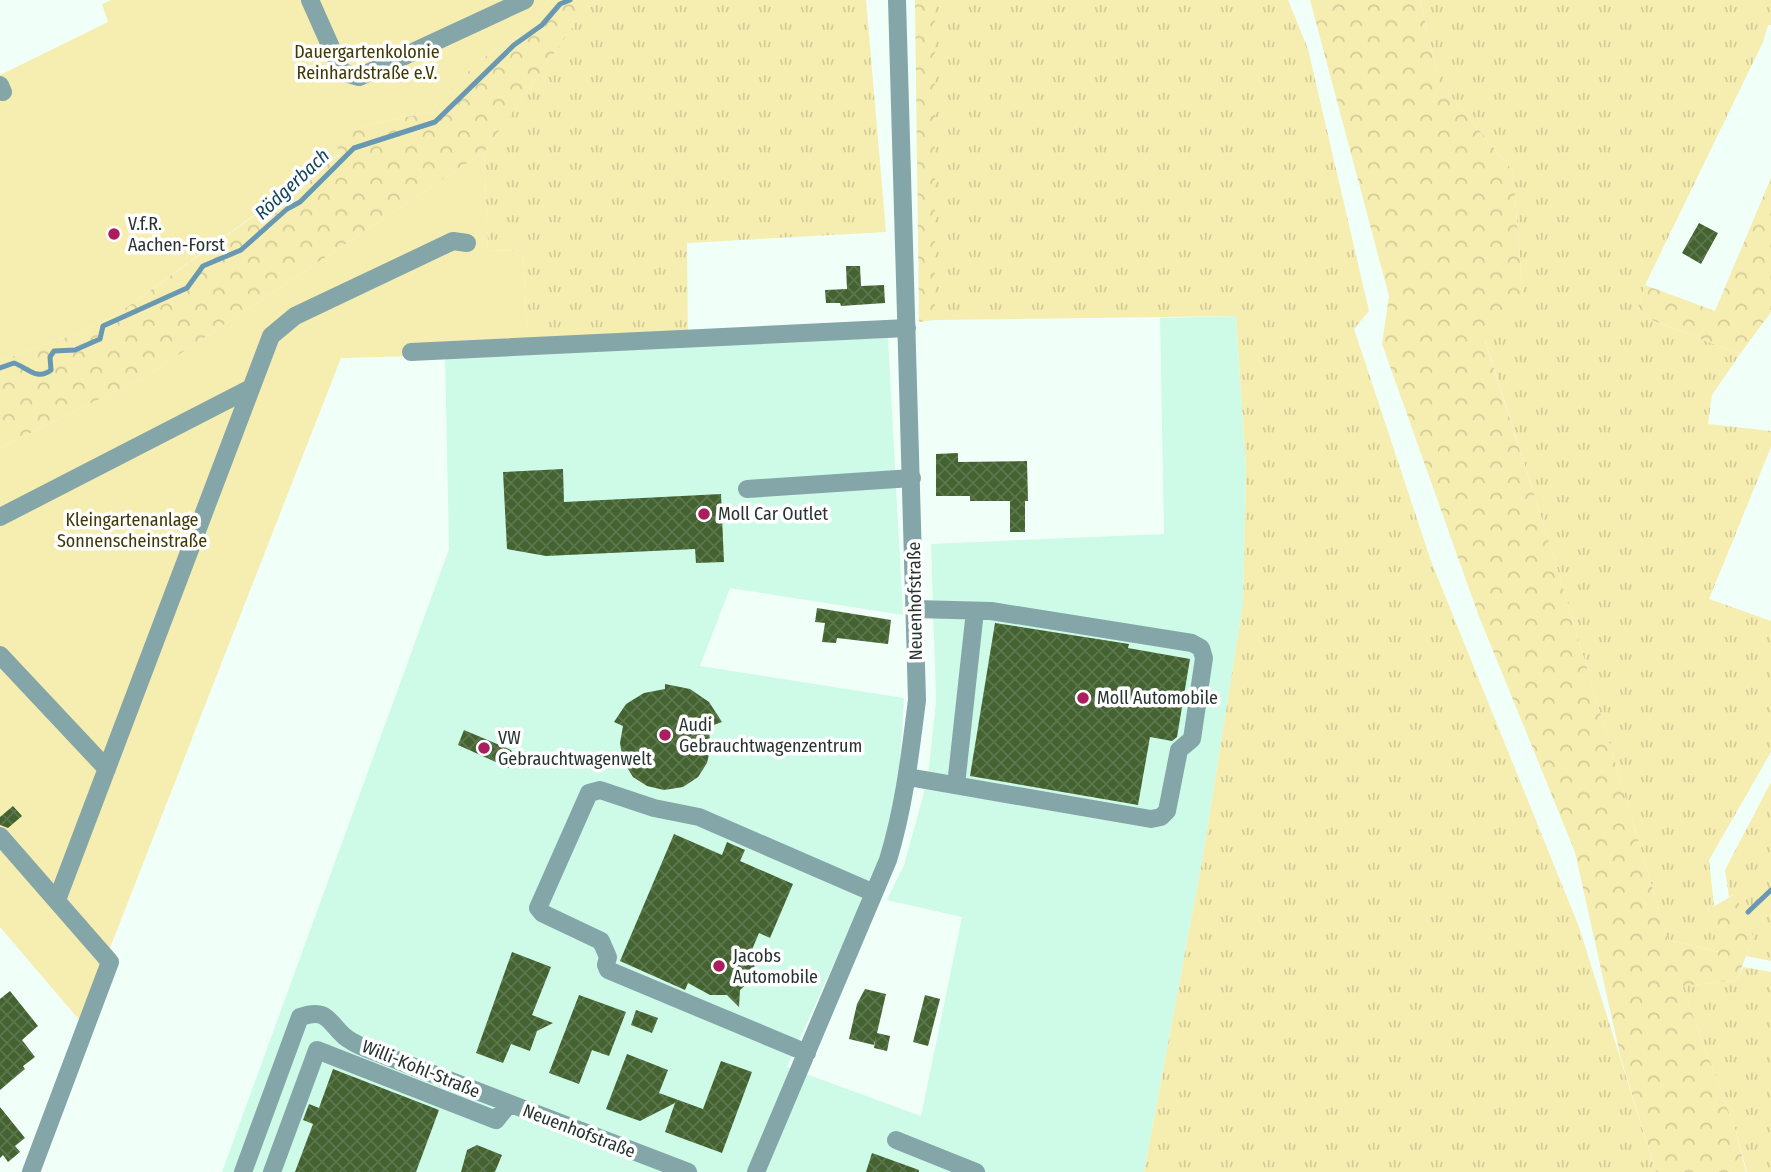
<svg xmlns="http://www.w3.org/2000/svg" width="1771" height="1172" viewBox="0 0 1771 1172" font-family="'Fira Sans Condensed',sans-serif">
  <defs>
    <pattern id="grass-tufts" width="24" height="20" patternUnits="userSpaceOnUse" patternTransform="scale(1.75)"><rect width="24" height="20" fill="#f6edb0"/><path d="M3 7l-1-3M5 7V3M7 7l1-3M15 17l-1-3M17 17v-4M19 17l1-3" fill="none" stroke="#d3cc98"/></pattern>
    <pattern id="forest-crowns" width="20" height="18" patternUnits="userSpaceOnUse" patternTransform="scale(1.75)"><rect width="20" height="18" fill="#f6edb0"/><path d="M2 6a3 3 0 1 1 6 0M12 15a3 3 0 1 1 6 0" fill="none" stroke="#d3cc98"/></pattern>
    <pattern id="building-cross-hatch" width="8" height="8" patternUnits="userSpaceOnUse" patternTransform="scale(1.75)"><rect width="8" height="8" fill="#446331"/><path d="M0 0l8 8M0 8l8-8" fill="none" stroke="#5c764e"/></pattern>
  </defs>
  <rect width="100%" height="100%" fill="#f1fff9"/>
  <path fill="#cefae8" d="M 1236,316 L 1246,469 L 1243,604 L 1202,862 L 1144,1172 L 222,1172 L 449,549 L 445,354 L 888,338 L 903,615 L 730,588 L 700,666 L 904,698 L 899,774 L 890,826 L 881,859 L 787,1067 L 921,1116 L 962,917 L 887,900 L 904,865 L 928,778 L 936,700 L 931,544 L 1164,534 L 1160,318 Z"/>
  <path fill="url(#grass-tufts)" d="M 598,0 L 866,0 L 886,232 L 687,243 L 688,344 L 528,353 L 523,251 L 488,250 L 484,152 L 589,4 Z
    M 935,0 L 1288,0 L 1308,49 L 1369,311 L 1354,329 L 1431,561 L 1579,927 L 1656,1172 L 1144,1172 L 1202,862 L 1243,604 L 1246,469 L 1236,316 L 935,320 Z
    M 1420,0 L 1771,0 L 1771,25 L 1768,25 L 1763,42 L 1645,285 L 1636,314 L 1740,354 L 1712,395 L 1708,424 L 1771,431 L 1771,447 L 1709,599 L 1771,621 L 1771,752 L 1709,860 L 1714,906 L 1708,910 L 1720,952 L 1668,940 L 1552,551 L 1485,340 L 1523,296 L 1513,171 L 1439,82 Z
    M 1771,782 L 1771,961 L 1746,956 L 1753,937 L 1734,894 L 1729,897 L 1725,870 Z
    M 1743,967 L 1771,972 L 1771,1172 L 1747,1172 L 1736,1132 L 1682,986 L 1737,980 Z"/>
  <path fill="url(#forest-crowns)" d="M 550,0 L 598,0 L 589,4 L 484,152 L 147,376 L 0,448 L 0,361 L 84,331 L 116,315 L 340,154 L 332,137 L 376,123 L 430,112 L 477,62 L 510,41 Z
    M 915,0 L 935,0 L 935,320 L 919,322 Z
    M 1310,0 L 1420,0 L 1439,82 L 1513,171 L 1523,296 L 1485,341 L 1552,551 L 1668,940 L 1719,952 L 1708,910 L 1735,894 L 1753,937 L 1737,980 L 1682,986 L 1736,1132 L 1746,1172 L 1656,1172 L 1620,1055 L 1575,852 L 1478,614 L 1382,344 L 1389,296 Z
    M 1771,178 L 1771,312 L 1740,354 L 1636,314 L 1645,285 L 1715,311 Z"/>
  <path fill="#f6edb0" d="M 111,0 L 550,0 L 510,41 L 477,62 L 430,112 L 376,123 L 333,137 L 340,153 L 116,315 L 84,331 L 0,361 L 0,75 L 108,22 L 102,4 Z
    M 484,152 L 488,250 L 523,251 L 528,353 L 341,358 L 81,1022 L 0,927 L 0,448 L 147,376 Z"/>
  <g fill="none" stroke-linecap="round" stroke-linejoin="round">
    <path stroke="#6998b2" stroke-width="5" d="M 0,368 L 14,363 C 28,368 37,381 51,370 L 50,357 L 54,351 L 75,350 L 100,339 L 103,326 L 187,288 L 203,266 L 241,250 L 287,209 L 300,202 L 354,148 L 435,122 L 514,45 L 542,25 L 560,4 L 570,0
      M 1748,912 L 1771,890"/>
  </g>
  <path fill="url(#building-cross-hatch)" d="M 1699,223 L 1718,233 L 1701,264 L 1682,253 Z
    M 846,266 L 860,266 L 861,286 L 884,285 L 885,303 L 841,306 L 840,303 L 826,303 L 825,290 L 847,289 Z
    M 958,453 L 958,462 L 1027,461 L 1028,501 L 1025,501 L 1025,532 L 1010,532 L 1010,501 L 970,501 L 970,496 L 936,496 L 936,454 Z
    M 563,469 L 564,502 L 721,494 L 724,562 L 696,563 L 695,549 L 546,556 L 507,549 L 503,472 Z
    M 817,608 L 891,620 L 888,644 L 837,638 L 836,643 L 822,642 L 825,623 L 815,622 Z
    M 995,623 L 1129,644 L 1128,648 L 1190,659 L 1177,737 L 1172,741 L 1150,737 L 1138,805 L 970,776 Z
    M 665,684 L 690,689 L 709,702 L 722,722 L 708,727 L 711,745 L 707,763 L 698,777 L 683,787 L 664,790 L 647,786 L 633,777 L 623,761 L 620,743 L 623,726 L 614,722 L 626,704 L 644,693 L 665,689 Z
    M 464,730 L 511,750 L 514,757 L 509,768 L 458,745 Z
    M 13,806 L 22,816 L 8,828 L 0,825 L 0,817 Z
    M 674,834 L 722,855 L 727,842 L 745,850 L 740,861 L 793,884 L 770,938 L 759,933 L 751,952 L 755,969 L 750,981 L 740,990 L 739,1007 L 727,995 L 710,995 L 688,983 L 685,990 L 620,961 Z
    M 512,952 L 551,967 L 532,1015 L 553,1023 L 537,1031 L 530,1051 L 511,1044 L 503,1063 L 476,1053 Z
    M 865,989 L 886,994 L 877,1033 L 890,1036 L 887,1051 L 874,1048 L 876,1036 L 874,1045 L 849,1039 L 857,1004 Z
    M 10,991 L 38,1026 L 22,1040 L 35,1057 L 23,1066 L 25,1069 L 0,1090 L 0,999 Z
    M 579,995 L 626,1012 L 609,1056 L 592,1050 L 579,1084 L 549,1073 Z
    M 925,995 L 940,999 L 928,1046 L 913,1042 Z
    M 636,1010 L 658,1018 L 652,1033 L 631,1025 Z
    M 627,1054 L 668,1070 L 659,1093 L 703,1109 L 721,1061 L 752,1072 L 722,1153 L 665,1132 L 675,1103 L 640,1121 L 606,1109 Z
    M 333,1069 L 439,1110 L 416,1172 L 295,1172 L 313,1124 L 303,1120 L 309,1104 L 319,1108 Z
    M 0,1107 L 25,1138 L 15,1146 L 20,1152 L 8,1162 L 3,1155 L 0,1158 Z
    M 477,1145 L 502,1155 L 495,1172 L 461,1172 L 467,1150 Z
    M 872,1153 L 919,1170 L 919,1172 L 866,1172 Z"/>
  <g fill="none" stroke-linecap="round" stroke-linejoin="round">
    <path stroke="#84a6a9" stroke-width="18" d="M 310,0 L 342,72 L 359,77 L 525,0
      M 0,85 L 3,92
      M 411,352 L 907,328
      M 747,489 L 912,478
      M 0,517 L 251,388
      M 0,655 L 107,769
      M 908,777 L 1151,819 L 1161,817 L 1167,811 L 1179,750 L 1192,739 L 1204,658 L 1201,648 L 1192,643 L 991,611 L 915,609
      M 956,785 L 975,611
      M 0,836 L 110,962 L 31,1172
      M 57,900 L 271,336 L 295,316 L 453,241 L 467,243
      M 807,1053 L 608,970 L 606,965 L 608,957 L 601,941 L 542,913 L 538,908 L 589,793 L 600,790 L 654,808 L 699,817 L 874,893
      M 896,1140 L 976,1172
      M 243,1172 L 300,1017 C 327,1008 327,1020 344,1036 C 350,1041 358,1045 365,1048 L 688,1172
      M 272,1172 L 317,1050 L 496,1120 L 509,1104
      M 756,1172 L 888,860 C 904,808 910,755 917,700 L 897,0"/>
  </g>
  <g fill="#aa1e5d" stroke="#fff" stroke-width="2.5">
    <circle cx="114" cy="234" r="7"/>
    <circle cx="704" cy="514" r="7"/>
    <circle cx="1083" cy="698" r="7"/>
    <circle cx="665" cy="735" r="7"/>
    <circle cx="484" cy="748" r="7"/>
    <circle cx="719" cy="966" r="7"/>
  </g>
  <g text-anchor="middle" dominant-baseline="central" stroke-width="7" stroke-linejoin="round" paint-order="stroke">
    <g font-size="18" fill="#3f3804" stroke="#fff">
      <text x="367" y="52">Dauergartenkolonie<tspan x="367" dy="21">Reinhardstraße e.V.</tspan></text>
      <text x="132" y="520">Kleingartenanlage<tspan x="132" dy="21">Sonnenscheinstraße</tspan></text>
    </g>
    <g font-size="18" fill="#26332e" stroke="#fff" text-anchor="start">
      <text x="128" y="224">V.f.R.<tspan x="128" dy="21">Aachen-Forst</tspan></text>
      <text x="718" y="514">Moll Car Outlet</text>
      <text x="1097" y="698">Moll Automobile</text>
      <text x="679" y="725">Audi<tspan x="679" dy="21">Gebrauchtwagenzentrum</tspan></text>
      <text x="498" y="738">VW<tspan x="498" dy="21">Gebrauchtwagenwelt</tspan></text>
      <text x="733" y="956">Jacobs<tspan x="733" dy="21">Automobile</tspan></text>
    </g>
    <g font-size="18" fill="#26332e" stroke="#fff">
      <text transform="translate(915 601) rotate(-91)">Neuenhofstraße</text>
      <text transform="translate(421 1069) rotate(22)">Willi-Kohl-Straße</text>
      <text transform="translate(579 1131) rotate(21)">Neuenhofstraße</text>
    </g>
    <g font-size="19" font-style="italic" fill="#11445d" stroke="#fff">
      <text transform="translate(292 184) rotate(-43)">Rödgerbach</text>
    </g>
  </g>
</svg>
